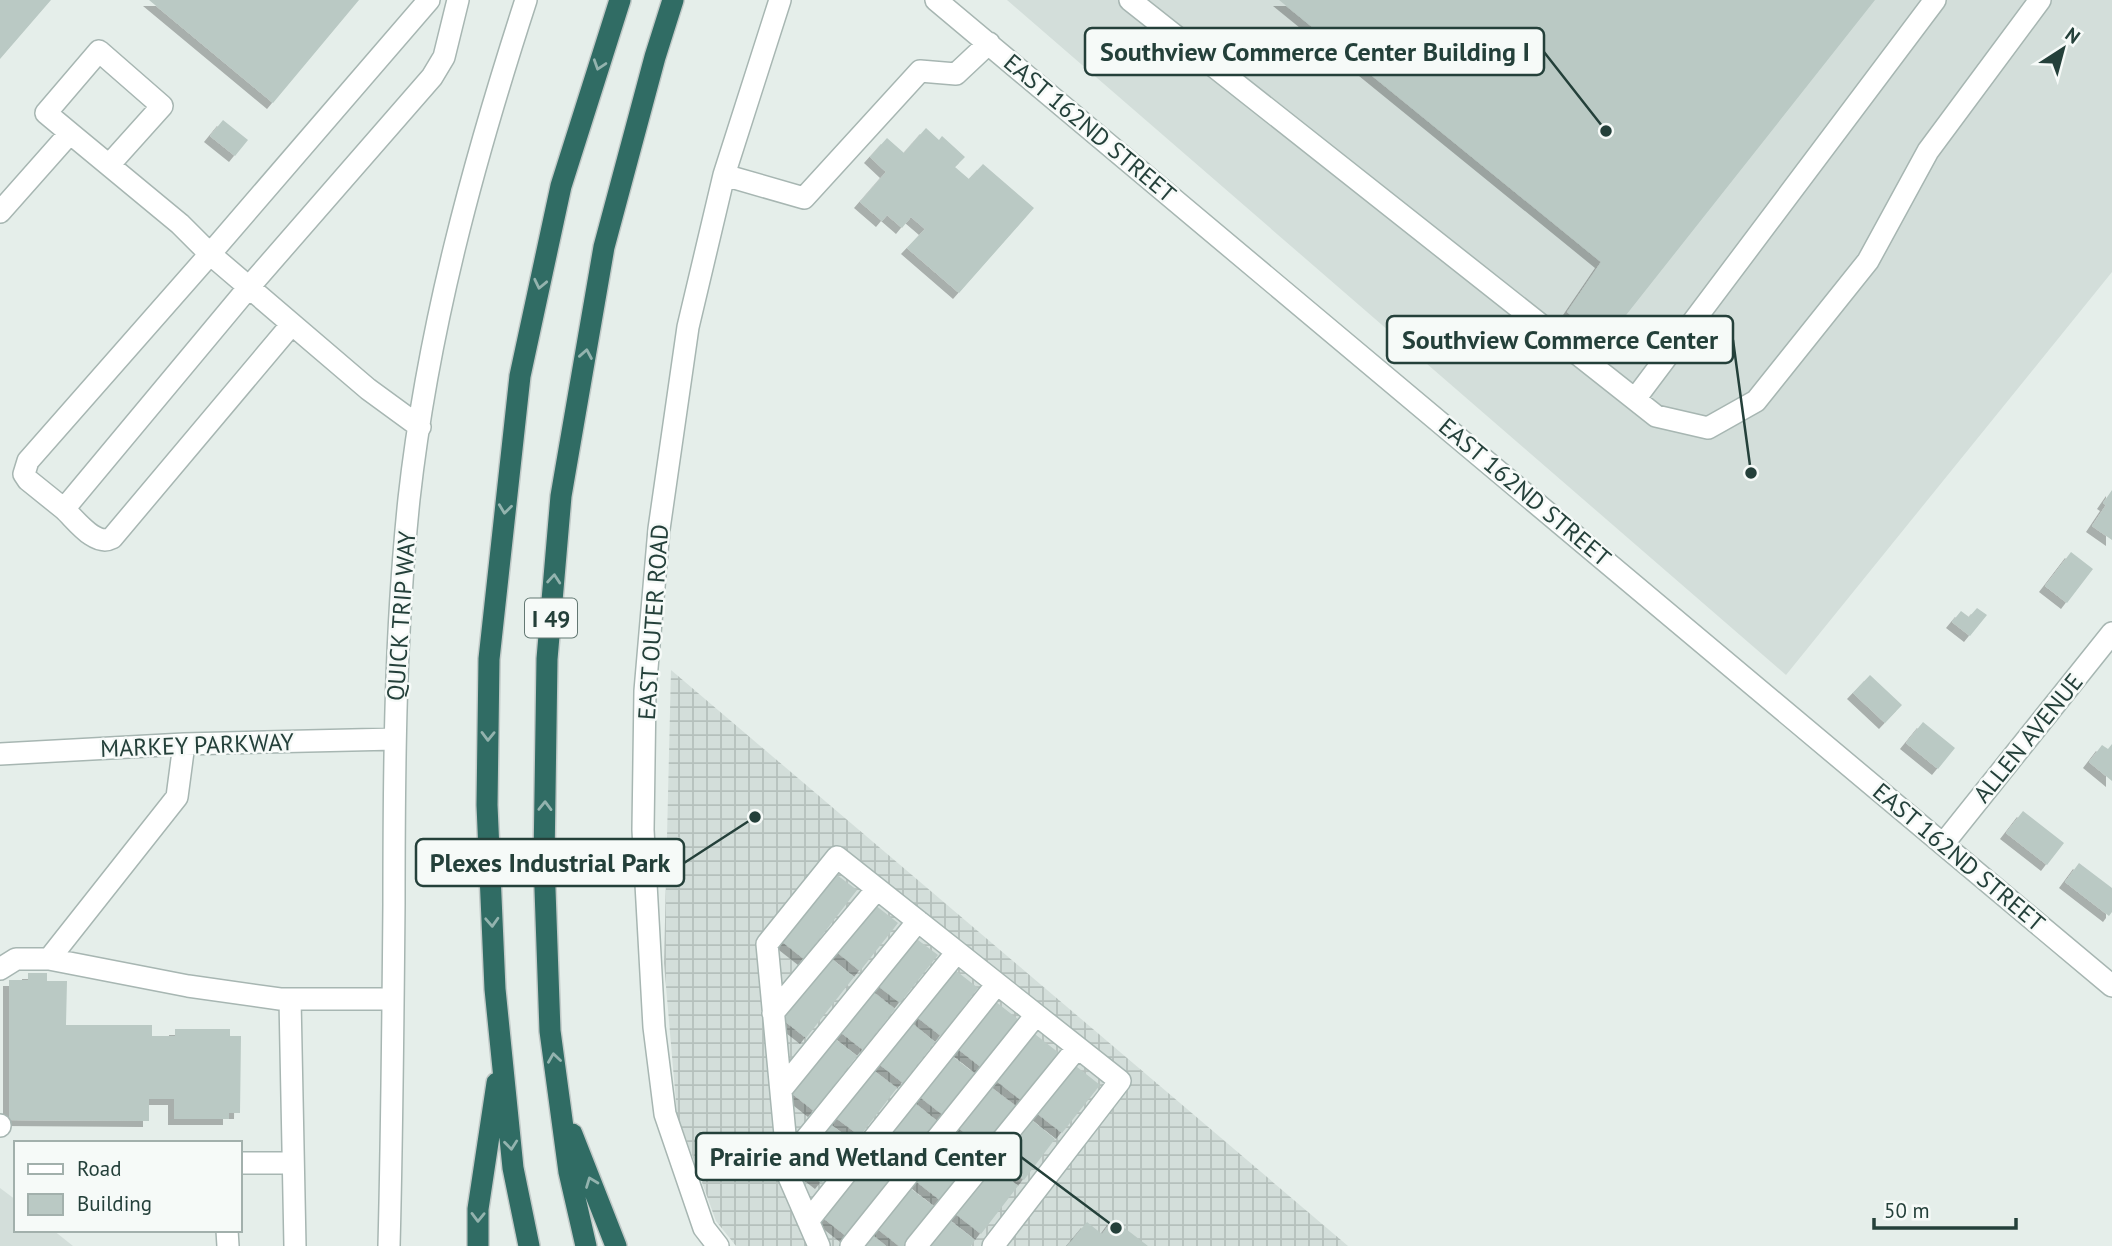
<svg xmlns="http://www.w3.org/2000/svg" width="2112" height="1246" viewBox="0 0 2112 1246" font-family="'PT Sans',sans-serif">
  <defs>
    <pattern id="industrial-grid" width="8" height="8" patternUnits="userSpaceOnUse" patternTransform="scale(1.75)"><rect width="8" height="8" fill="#d3deda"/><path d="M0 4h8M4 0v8" fill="none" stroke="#b5c0bc"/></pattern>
    <filter id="shadow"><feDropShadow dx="-6" dy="6" stdDeviation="0" flood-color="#0004"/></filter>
  </defs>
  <rect width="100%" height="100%" fill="#e5eeea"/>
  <path fill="#d3deda" d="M 1007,0 L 2112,0 L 2112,272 L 1786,675 Z
    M 0,1188 L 16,1200 L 16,1230 L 53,1230 L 73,1246 L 0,1246 Z"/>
  <path fill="url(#industrial-grid)" d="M 671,670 L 1348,1246 L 736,1246 L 716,1221 L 677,1114 L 664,963 Z"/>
  <path fill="#bac9c4" filter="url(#shadow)" d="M 0,0 L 51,0 L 0,59 Z
    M 149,0 L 359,0 L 273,103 Z
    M 1279,0 L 1875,0 L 1604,343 L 1567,312 L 1601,262 Z
    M 223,120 L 248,140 L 235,156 L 210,136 Z
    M 926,128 L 939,140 L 942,136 L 965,157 L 955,167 L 969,179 L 983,164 L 1034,208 L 959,293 L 907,248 L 925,229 L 911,217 L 902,228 L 887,215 L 882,221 L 860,202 L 886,172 L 870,157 L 887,138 L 904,153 Z
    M 2112,490 L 2112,540 L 2092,526 L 2106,505 L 2103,503 Z
    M 2071,552 L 2093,569 L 2067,603 L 2045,586 Z
    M 1977,608 L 1987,615 L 1970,636 L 1952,622 L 1961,611 L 1969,617 Z
    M 1870,675 L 1902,705 L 1885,723 L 1853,693 Z
    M 1923,722 L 1955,748 L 1938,769 L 1906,743 Z
    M 2112,744 L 2112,781 L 2089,762 L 2102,745 L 2108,749 Z
    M 2023,811 L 2064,843 L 2047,865 L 2006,833 Z
    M 2079,863 L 2112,888 L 2112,912 L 2109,916 L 2065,882 Z
    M 829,869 L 857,890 L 804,959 L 776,937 Z
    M 870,901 L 898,923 L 860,971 L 833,949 Z
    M 910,934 L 938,955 L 900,1003 L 873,982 Z
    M 827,955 L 854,977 L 806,1038 L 778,1016 Z
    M 950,966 L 978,988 L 941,1036 L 913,1014 Z
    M 28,973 L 47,973 L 47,981 L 67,981 L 66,1025 L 152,1025 L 152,1036 L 175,1036 L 175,1029 L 230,1029 L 230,1036 L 241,1036 L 240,1113 L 229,1113 L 229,1119 L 174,1119 L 174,1099 L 149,1099 L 149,1121 L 9,1120 L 9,980 L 28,980 Z
    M 867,987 L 895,1009 L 863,1050 L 835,1028 Z
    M 991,998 L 1019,1020 L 982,1068 L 954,1046 Z
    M 907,1019 L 935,1042 L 903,1083 L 875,1061 Z
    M 1031,1031 L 1059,1053 L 1022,1101 L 994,1079 Z
    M 829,1034 L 857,1056 L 814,1111 L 786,1089 Z
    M 947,1052 L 975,1074 L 943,1115 L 916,1094 Z
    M 1072,1063 L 1100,1085 L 1062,1133 L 1034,1111 Z
    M 869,1067 L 897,1088 L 860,1136 L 832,1115 Z
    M 988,1085 L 1016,1106 L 984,1148 L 956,1126 Z
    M 910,1099 L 937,1121 L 900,1169 L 872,1147 Z
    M 1028,1117 L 1055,1139 L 1024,1180 L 996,1158 Z
    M 826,1121 L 854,1142 L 821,1183 L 794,1162 Z
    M 950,1132 L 978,1154 L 941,1201 L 913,1179 Z
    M 866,1153 L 894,1174 L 846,1236 L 818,1214 Z
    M 990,1164 L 1018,1186 L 981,1234 L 953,1212 Z
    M 907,1186 L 935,1207 L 905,1246 L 899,1246 L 875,1227 Z
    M 947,1218 L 975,1240 L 971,1246 L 925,1246 Z
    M 1113,1219 L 1148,1246 L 1067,1246 L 1087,1222 L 1102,1234 Z
    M 869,1232 L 886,1246 L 858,1246 Z"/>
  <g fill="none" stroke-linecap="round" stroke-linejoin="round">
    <g stroke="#a7b6b2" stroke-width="24">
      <path id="minor" d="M 936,0 L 2112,986
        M 1130,0 L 1656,416 L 1708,428 L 1756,401 L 1868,261 L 1928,151 L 2040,0
        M 70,133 L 46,113 L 99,51 L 162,106 L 109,165
        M 724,175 L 804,198 L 920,71 L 956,74 L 989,43
        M 0,212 L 70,133 L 180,224 L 210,254 L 28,461 L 24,474 L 28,480 L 64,509
        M 292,324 L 112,538 C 95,547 76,520 64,509 L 249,287 L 432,77 L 444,57 L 458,0
        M 1635,399 L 1935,0
        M 420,427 L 368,389 L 210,254 L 429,0
        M 184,744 L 177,797 L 49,959 L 188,986 L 280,999 L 393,999
        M 0,754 L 184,744 L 395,739
        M 1944,843 L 2112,633
        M 0,969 L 16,959 L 49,959
        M 290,999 L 295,1246
        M 773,1013 L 877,889
        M 781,1090 L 918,921
        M 0,1125 L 0,1126
        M 788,1161 L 957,952
        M 240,1163 L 293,1163
        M 808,1221 L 997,984
        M 227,1230 L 228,1246
        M 389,1246 C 392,1132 393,1018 394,904 C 394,768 395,634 409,499 C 428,328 473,163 526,0
        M 718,1246 L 704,1228 L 665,1114 L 654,1027 L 643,830 L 645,691 L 659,529 L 688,327 L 724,175 L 780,0
        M 819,1246 L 789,1177 L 767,944 L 837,857 L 1120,1081 L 993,1246
        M 851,1246 L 1036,1015
        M 916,1246 L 1077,1048"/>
    </g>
    <g stroke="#c2cac8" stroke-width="24">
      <path id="highway" d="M 572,1134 L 616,1246
        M 478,1246 L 478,1209 L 497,1083
        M 529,1246 L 513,1168 L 495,989 L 487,805 L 489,659 L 520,376 L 561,186 L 620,0
        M 586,1246 L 569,1172 L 550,1031 L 544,861 L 547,659 L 561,496 L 604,247 L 655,57 L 673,0"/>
    </g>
    <use href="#minor" stroke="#fff" stroke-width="21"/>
    <use href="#highway" stroke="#306c64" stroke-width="21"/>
  </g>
  <defs><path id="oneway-chevron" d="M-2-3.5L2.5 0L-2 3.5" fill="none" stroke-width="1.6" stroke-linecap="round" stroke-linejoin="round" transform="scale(1.75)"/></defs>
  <g stroke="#93b3ae">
    <use href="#oneway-chevron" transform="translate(599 65) rotate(108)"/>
    <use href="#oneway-chevron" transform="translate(540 284) rotate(102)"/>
    <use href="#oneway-chevron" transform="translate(586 354) rotate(-80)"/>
    <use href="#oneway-chevron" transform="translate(505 509) rotate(97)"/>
    <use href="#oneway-chevron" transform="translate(554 579) rotate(-85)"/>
    <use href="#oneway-chevron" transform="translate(488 736) rotate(91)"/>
    <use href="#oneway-chevron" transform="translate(545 806) rotate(-89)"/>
    <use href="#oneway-chevron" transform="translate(492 922) rotate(87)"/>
    <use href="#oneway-chevron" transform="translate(554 1058) rotate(-98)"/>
    <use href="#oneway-chevron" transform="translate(511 1145) rotate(84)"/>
    <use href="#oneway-chevron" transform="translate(591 1182) rotate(-111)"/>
    <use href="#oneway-chevron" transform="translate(478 1217) rotate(91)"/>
  </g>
  <g text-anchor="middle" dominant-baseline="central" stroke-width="5" stroke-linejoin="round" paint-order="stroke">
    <rect fill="#f6faf8" stroke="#637873" stroke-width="2" x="525" y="598.5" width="52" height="39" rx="5"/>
    <g font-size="23" font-weight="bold" fill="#24403a">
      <text x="551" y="618">I 49</text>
    </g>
    <g font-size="24" fill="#24403a" stroke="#f6faf8">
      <text transform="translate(1090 128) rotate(40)">EAST 162ND STREET</text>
      <text transform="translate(1525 492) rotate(40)">EAST 162ND STREET</text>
      <text transform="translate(401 616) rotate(-86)">QUICK TRIP WAY</text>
      <text transform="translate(653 622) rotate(-86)">EAST OUTER ROAD</text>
      <text transform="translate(2028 738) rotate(-51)">ALLEN AVENUE</text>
      <text transform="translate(197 745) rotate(-2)">MARKEY PARKWAY</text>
      <text transform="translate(1959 857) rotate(40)">EAST 162ND STREET</text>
    </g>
  </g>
  <path fill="none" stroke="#24403a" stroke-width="2.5" d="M1606 131L1544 52M1751 473L1733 340M755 817L684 863M1116 1228L1021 1157"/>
  <g fill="#24403a" stroke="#f6faf8" stroke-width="2.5">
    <circle cx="1606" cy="131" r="7"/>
    <circle cx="1751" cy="473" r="7"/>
    <circle cx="755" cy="817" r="7"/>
    <circle cx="1116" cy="1228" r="7"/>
  </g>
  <g fill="#f6faf8" stroke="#24403a" stroke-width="2.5">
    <rect x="1085" y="28" width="459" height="47" rx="7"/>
    <rect x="1387" y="316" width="346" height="47" rx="7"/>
    <rect x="416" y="839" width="268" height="47" rx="7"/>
    <rect x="696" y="1133" width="325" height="47" rx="7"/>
  </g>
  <g font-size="26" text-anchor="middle" font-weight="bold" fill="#24403a">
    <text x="1315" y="61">Southview Commerce Center Building I</text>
    <text x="1560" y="349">Southview Commerce Center</text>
    <text x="550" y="872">Plexes Industrial Park</text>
    <text x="858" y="1166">Prairie and Wetland Center</text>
  </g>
  <rect x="14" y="1141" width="228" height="91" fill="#f6faf8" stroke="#a2b0ac" stroke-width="2"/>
  <rect x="28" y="1164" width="35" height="10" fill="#ffffff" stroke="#a2b0ac" stroke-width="2"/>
  <text x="77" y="1176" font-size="21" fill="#24403a">Road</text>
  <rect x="28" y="1194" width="35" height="21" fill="#bac9c4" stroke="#a2b0ac" stroke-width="2"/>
  <text x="77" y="1211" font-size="21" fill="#24403a">Building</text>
  <g transform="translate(2063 49) rotate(36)" stroke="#f6faf8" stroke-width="5" paint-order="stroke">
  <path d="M0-5L12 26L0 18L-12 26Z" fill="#24403a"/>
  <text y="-10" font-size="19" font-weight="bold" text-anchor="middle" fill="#24403a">N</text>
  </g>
  <path d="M1874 1218v10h142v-10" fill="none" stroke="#24403a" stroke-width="3.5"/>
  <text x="1884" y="1218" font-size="21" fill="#24403a" stroke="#f6faf8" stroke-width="5" paint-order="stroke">50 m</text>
</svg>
